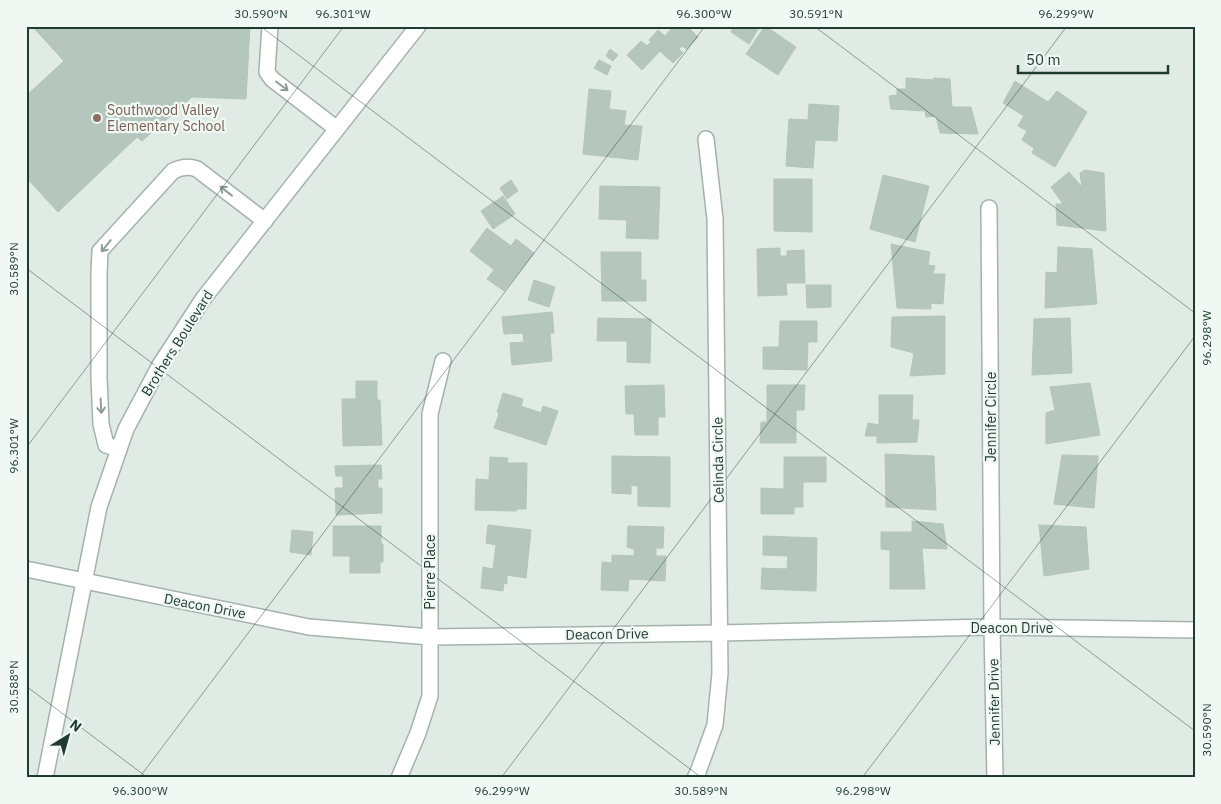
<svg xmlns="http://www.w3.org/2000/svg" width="1221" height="804" font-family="'IBM Plex Sans',sans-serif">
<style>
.building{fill:#b5c6be;stroke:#b2c5bb}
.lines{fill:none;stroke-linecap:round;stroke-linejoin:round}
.minor-casing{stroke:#a3b3ac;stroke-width:18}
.minor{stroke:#fff;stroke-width:15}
.oneway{stroke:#909e98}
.ticks{fill:none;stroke:#203c32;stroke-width:1;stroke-opacity:0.45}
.education-dot{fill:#8d6e63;stroke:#f0f8f3;stroke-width:2}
.labels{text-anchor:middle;stroke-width:4.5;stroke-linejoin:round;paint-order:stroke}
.education-label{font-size:14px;fill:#785e54;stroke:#f0f8f3;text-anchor:start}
.street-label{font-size:14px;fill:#203c32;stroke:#f0f8f3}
.neatline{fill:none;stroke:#203c32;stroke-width:2}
.ticks-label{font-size:12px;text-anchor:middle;fill:#203c32}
</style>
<rect width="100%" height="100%" fill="#e0ebe5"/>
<!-- building -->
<path class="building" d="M32,26h218l-4,73 -54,-2 -50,44 -5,-4 -79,75 -32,-35v-81l38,-35z
M670,26h17l11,11 -11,12 -5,-3 -3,3 4,4 -10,10 -13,-12 -18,19 -15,-15 14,-14 6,5 4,-4 -2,-2 9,-10 7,6 6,-7z
M734,26h26l-11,18 -18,-12z
M765,26l31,21 -18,28 -32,-21z
M610,49l8,6 -5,6 -7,-5z
M599,60l12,6 -4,9 -13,-7z
M906,78l28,2v-2l16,1 2,28h19l7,27 -38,-1 -4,-17 -10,1 -1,-6 -34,-2 -2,-13 8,-1v-6h9z
M1015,81l33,21 9,-11 30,21 -32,55 -23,-14 2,-5 -12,-8 5,-9 -9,-5 6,-10 -21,-13z
M589,89l22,2 -2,18 17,2 -2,14 18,1 -4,34 -55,-6z
M809,104l30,2 -2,35 -22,-1 -2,28 -27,-2 3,-47 19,1z
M1085,170l19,3 2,58 -49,-6 -1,-21h7l-12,-17 18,-15 13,15 -2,-14z
M883,175l46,11 -14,56 -45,-13z
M774,179h38v53l-38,-1z
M511,180l7,11 -11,8 -7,-11z
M600,186l60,1 -2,52 -32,-1 1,-18 -28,-1z
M503,196l12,18 -22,15 -12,-18z
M487,228l24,18 5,-7 18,14 -30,38 -17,-12 7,-9 -24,-19z
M891,244l39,8 -2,13 7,1 -2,8h12l-2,30 -12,-1v6l-34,-1z
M1058,247l34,2 5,55 -52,4 1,-36 11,1z
M780,248v8h7v-5l17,-1 1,33h-19l1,12 -29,1 -1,-47z
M601,252h40v28h5v21h-44z
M534,280l21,7 -6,20 -21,-7z
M806,285h25v22l-24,1z
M552,312l2,21h-4l2,28 -40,4 -2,-22 14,-1 -1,-9 -19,1 -2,-17z
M945,316v58l-35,2 4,-23 -23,-6 1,-30z
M598,318l53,1 -1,44 -23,-1v-21h-30z
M1070,318l2,55 -40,2 2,-56z
M780,321h37v21h-9l-1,28 -44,-1v-22h16z
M356,381h21v19h3l2,45 -39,1 -1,-47h14z
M1090,383l10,52 -54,9v-31l9,-3 -5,-23z
M664,385l1,32h-7v18h-23l-1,-21h-8l-1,-28z
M767,385h38l-1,25h-8v33h-36l1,-21h6z
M503,393l20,6 -2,7 20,7 2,-7 15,5 -12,34 -52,-17 5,-14 -2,-2z
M879,395h34l-1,25h7l-2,22 -40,1v-7h-12l3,-13 11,2z
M885,454l49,2 2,54 -50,-3z
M1062,455l36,1 -4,52 -40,-4z
M612,456l58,1v50l-32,-1v-20l-7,-1v9l-19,-1z
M490,457l18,1 -1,5h20l-1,46h-9l-1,2 -41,-1 1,-31 13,1z
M784,457h42v25h-23v25h-9v7h-33v-26l23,1z
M381,465l1,14h-4v9h4v25l-46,2 -1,-27h8v-12h-7l-1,-10z
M912,521l31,3 4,25 -25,-1 3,41h-35v-39l-9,-1v-17h31z
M488,525l43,5 -5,48 -19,-3v9l-3,-1 -1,8 -22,-3 2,-21 10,2 3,-24 -10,-2z
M1039,525l47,2 3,42 -45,7z
M333,526h48v18h2v18h-3v11h-30v-17h-17z
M628,526l36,1 -1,21h-7v8h10l-1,25 -36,-2 -1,12 -27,-1 1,-28 10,1v-8l22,1v-7l-7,-2z
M292,530l21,2 -2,23 -21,-3z
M763,536l54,2 -1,53 -55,-2 1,-21 25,1 1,-13 -25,-1z"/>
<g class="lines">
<defs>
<path id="minor" d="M270,26l-3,46 5,7 65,50
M989,208l3,419 3,151
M119,449l-13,-4 -5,-21 -2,-46v-104l1,-23 73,-80c8,-4 16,-5 24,-2l68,52
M26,569l283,58 121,10 290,-4 272,-6 203,3
M45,778l54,-271 27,-78 34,-64 43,-66 215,-273
M399,778l19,-45 12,-37v-282l13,-53
M695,778l3,-6 17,-47 5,-52 -5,-454 -9,-80"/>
</defs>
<!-- minor casing -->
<use href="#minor" class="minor-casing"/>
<!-- minor -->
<use href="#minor" class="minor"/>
</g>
<!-- one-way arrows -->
<defs><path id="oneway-shaft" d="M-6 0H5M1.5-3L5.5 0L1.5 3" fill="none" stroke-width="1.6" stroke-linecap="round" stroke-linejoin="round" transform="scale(1.25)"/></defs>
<g class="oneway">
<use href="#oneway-shaft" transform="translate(282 86) rotate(37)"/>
<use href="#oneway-shaft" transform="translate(226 191) rotate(-142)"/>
<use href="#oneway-shaft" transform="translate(106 246) rotate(129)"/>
<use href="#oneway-shaft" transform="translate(101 406) rotate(87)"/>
</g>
<!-- ticks -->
<path class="ticks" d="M260,26l935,705M814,26l381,287M26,268l676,510M26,448l318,-422M26,686l122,92M139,778l566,-752M501,778l566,-752M862,778l333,-442"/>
<!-- markers -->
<circle class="education-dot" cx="97" cy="118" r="5"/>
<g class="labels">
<!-- education labels -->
<g class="education-label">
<text x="107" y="115">Southwood Valley<tspan x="107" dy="16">Elementary School</tspan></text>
</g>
<!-- street labels -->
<g class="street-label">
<text transform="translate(177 343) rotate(-58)" y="5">Brothers Boulevard</text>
<text transform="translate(991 417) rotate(-90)" y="5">Jennifer Circle</text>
<text transform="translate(718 460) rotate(-91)" y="5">Celinda Circle</text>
<text transform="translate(430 572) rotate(-90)" y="5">Pierre Place</text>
<text transform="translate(205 606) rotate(11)" y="5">Deacon Drive</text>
<text x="1012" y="633">Deacon Drive</text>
<text transform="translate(607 634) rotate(-1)" y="5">Deacon Drive</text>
<text transform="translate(994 702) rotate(-91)" y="5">Jennifer Drive</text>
</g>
</g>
<!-- border -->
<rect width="1221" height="804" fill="none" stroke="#f0f8f3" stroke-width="55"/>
<!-- north arrow -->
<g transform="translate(68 736) rotate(37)" stroke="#f0f8f3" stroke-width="4" paint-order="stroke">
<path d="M0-4L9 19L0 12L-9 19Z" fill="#203c32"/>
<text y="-8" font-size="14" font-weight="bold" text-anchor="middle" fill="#203c32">N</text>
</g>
<!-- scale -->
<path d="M1018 65v8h150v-8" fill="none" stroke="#203c32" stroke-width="2.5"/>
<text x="1026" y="65" font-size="15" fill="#203c32" stroke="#f0f8f3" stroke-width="4" paint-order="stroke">50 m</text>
<rect x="28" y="28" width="1166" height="748" class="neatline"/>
<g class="ticks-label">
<text x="261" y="18">30.590°N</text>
<text x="343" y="18">96.301°W</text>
<text x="704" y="18">96.300°W</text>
<text x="816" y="18">30.591°N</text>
<text x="1066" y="18">96.299°W</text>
<text transform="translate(14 269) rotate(-90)" y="4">30.589°N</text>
<text transform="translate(1207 338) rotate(-90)" y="4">96.298°W</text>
<text transform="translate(14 446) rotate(-90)" y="4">96.301°W</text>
<text transform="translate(14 687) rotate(-90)" y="4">30.588°N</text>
<text transform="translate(1207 730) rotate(-90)" y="4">30.590°N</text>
<text x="140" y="795">96.300°W</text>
<text x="502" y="795">96.299°W</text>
<text x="701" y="795">30.589°N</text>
<text x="863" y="795">96.298°W</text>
</g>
</svg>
